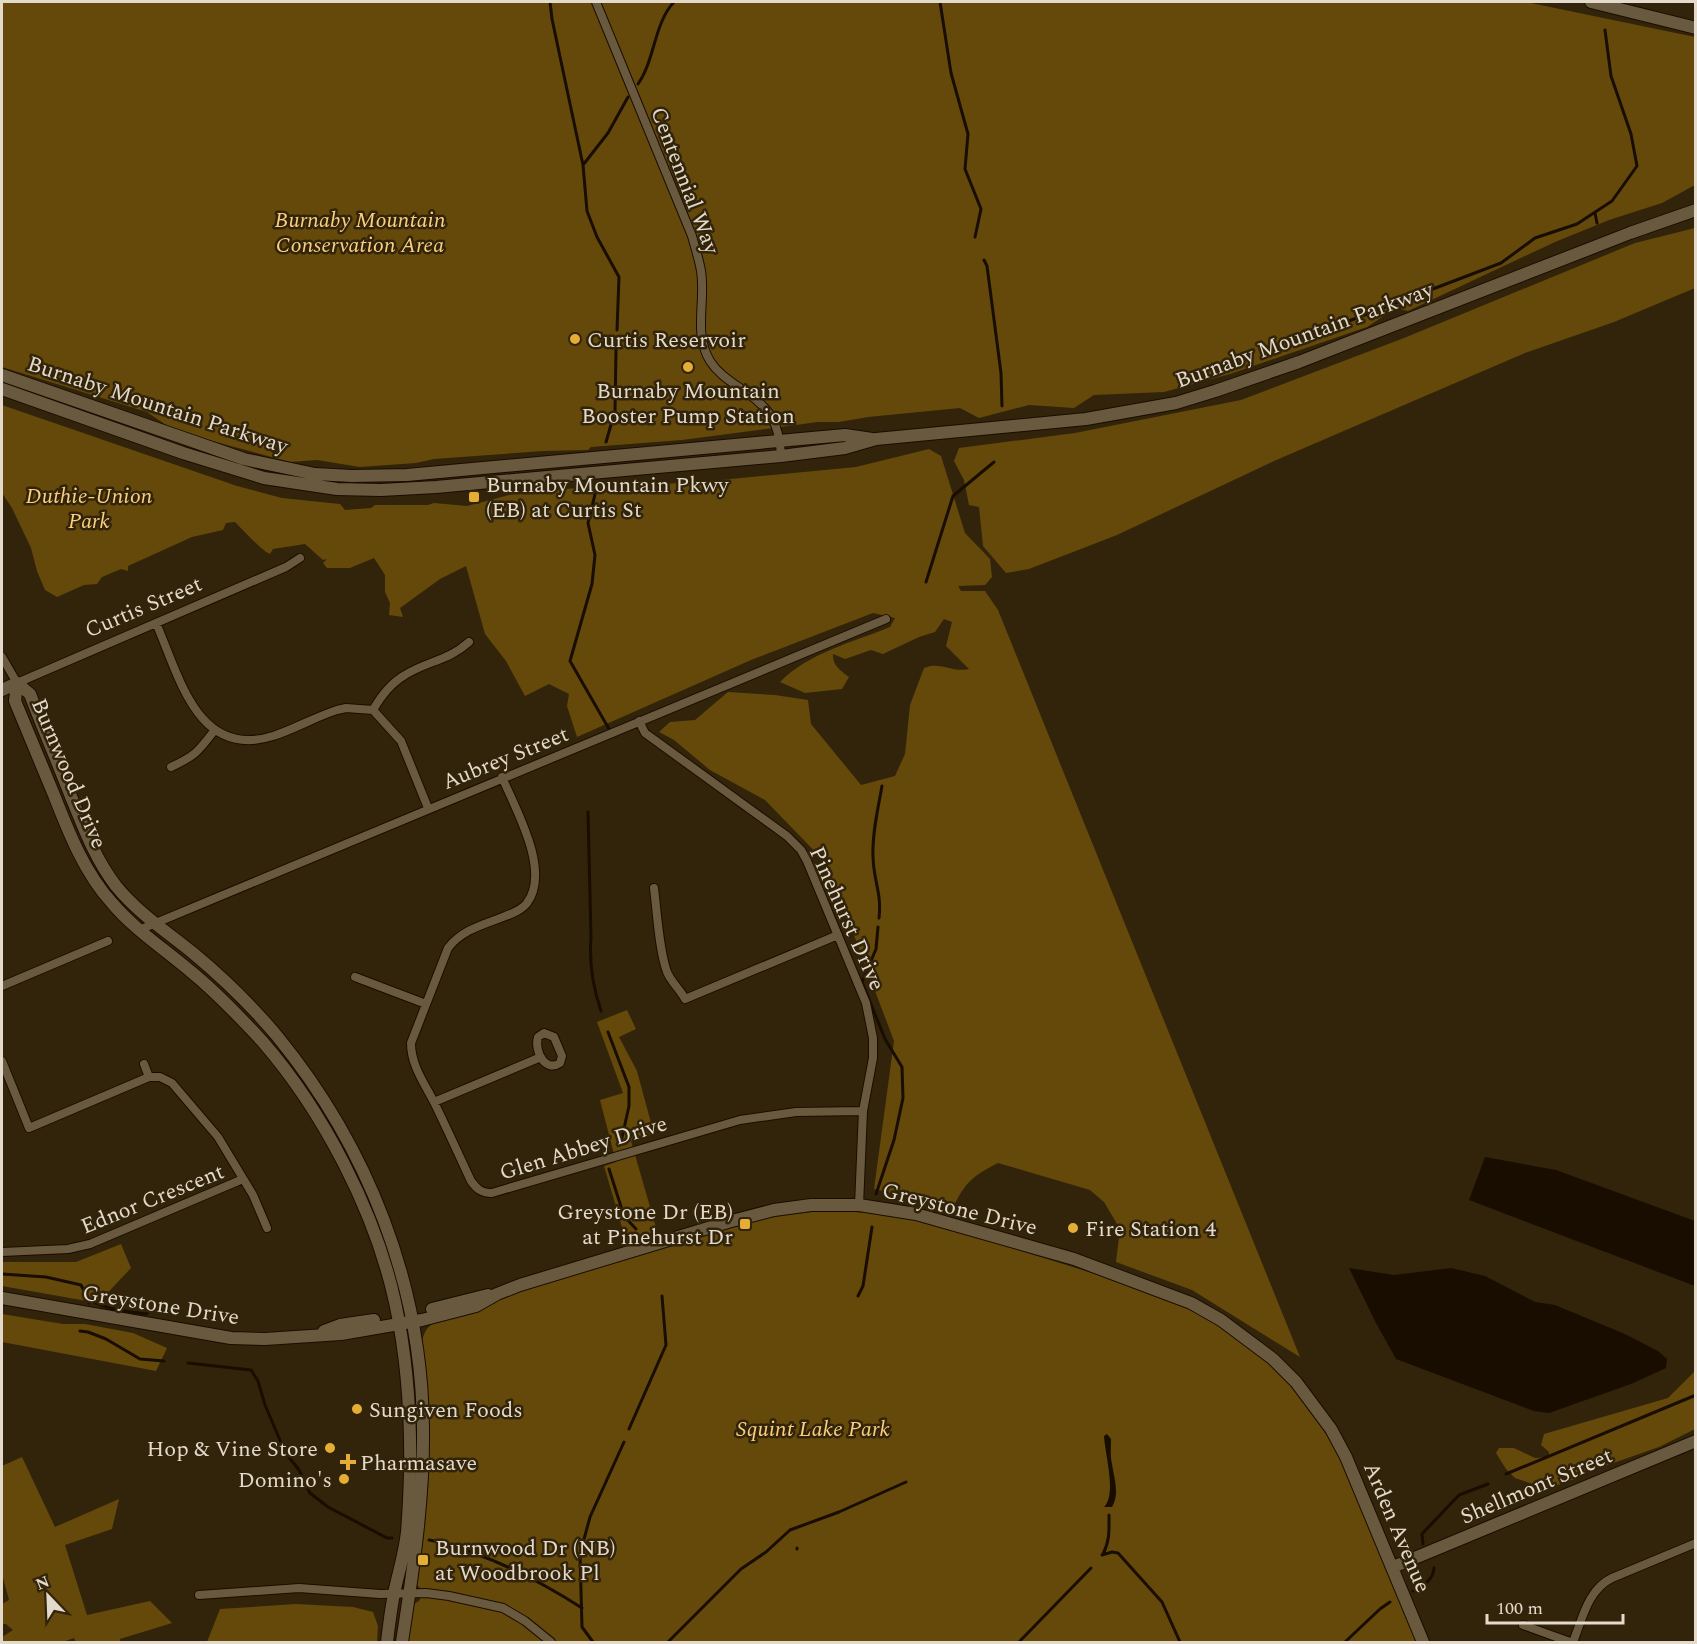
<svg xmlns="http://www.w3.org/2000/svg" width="1697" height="1644" font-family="Spectral,serif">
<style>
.green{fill:#65490b}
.water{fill:#190d00}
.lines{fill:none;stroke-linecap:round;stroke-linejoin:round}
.stream{stroke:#190d00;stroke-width:3}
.street-casing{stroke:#1a0d00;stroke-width:10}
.secondary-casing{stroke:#1a0d00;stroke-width:14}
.street{stroke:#695a3f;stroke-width:8}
.secondary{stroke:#695a3f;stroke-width:12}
.poi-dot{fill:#e6ad36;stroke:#32240a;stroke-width:2}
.labels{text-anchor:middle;stroke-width:5;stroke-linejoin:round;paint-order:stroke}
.street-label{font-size:22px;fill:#e3dacb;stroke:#32240a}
.park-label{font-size:22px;font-style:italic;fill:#fccf7e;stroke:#32240a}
.poi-label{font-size:22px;fill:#e3dacb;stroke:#32240a;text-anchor:start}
</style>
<rect width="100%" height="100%" fill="#32240a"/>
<!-- green -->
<path class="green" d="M2,2h1524l169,35v148l-33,18 -53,17 -54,22 -147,69 -12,-3 -29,19 -137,47 -66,18 -70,3 -20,13 -45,-3 -50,13 -19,-10 -92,9 -29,5h-21l-136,18 -91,7 -3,3 -45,1 -109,8 -18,4 -56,4 -43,-7 -27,2 -115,-31 -28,-19 -145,-45z
M1695,228v60l-81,34 -89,31 -251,108 -157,74 -88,34 -23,4 -23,-27 -4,-39 -10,-2 -5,-25 -10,-19 5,-13 116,-15 166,-33 163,-62 231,-95z
M2,405l235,81 45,12 58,6 5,6 26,-2 4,-3h53l6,-2 33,3 57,-15 176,-9 156,-15 73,-18 12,7 24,77 25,26 2,18 -7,8 -27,1 3,5h24l13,19 302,747 -108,-67 -76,-28 4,-33 -16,-27 -14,-12 -92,-27c-25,13 -33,19 -45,45l-79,-19 20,-148 -67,-177 -62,-64 -55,-30 -36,-30 -15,-8 11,-10 25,-2 33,-28 47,3 33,5 3,24 50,61 34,-9 10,-22 5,-49 14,-37c17,-7 27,5 45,1l-23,-23 6,-24 -8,-3 -9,13 -16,5 -36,17 -12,-4 -26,9 -12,-5c-1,11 8,17 16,23l-7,12 -37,4 -25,-11c28,-29 74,-40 110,-55l5,-9 -22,-5 -122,47 -174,77 -10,-31 2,-12 -20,-10 -24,12 -19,-35 -21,-27 -19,-68 -26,13 -40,29 3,9 -14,-2 1,-12 -5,-11v-17l-11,-17 -24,10h-23l-4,-5 4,-4 -4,1 -18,-16 -32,5 -3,5c-7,-2 -28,-25 -35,-32l-9,1 -3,7 -31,7 -64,29v5l-7,-2 -19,8 -5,7 -13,1 -27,12 -12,-7 -8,-19 -6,-23 -19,-40 -10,-15z
M627,1010l9,19 -17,8 18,34 17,63 -23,7 26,90 -31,10 -22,-75 12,-4 -16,-62 23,-7 -26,-71z
M823,1211c41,0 79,5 119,15l217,68c87,39 141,86 185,172l72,176h-1008l5,-37 7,-5v-12l-3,-3 -1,-6c9,-62 17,-125 11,-189 -2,-21 -15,-55 8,-68l79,-29 235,-71 34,-7z
M121,1244l10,24 -33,35 -96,-17v-24h74z
M2,1314l61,10h22l48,9 34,15 -11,23 -154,-29z
M1695,1371v58l-36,18 -60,21 -7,-2 -12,11 -33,12 -32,-11 -9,-9 -10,-16 3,-5h15l21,10 14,-1v-5l-8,-7 3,-11 124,-36z
M22,1457l33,70 64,-28 -7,30 -47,16 22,70 63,-14 22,22 -52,16v3h-44l-2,-4 -11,4h-61v-5l11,-7 -7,-6h-4v-20l7,-4 -7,-26v-108z
M296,1604l57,3 20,5 5,14 -1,16h-170l13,-33z"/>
<!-- water -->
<path class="water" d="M1485,1157l71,13 139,51v65l-226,-86z
M1349,1268l45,7 57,-7 34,8 50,26 20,3 70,29 33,17 9,8 -1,9 -35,16 -82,29 -15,-2 -138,-52 -20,-36z
M1107,1434l4,5c0,8 -1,16 1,25 2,14 8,30 0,43h-8c13,-13 1,-52 0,-71z"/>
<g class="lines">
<!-- stream -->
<path class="stream" d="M550,2l2,17 31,146 4,46 10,26 22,40 -2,53
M940,2l11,71 17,61 -3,35 16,40 -6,28
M638,84c17,-24 16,-61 36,-82
M583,165l25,-32 20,-36
M1595,213l2,10
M984,260l3,6 14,107 1,33
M1320,332l181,-69 34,-25 42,-14 35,-23 25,-35 -6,-32 -20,-58 -6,-46
M606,442l9,-31 1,-61
M597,486l-9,37 7,32 -3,29 -22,77 39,68
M926,582l27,-86 41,-34
M588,812l3,126c-2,24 2,49 10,73
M879,918c3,-25 -6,-39 -6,-62 -1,-23 5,-47 9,-70
M608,1032l21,55v19l-8,36
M609,1169l15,47 12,13
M876,1194l18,-54 9,-42 -1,-31 -17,-28 -23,-57 14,-33 2,-22
M2,1274l44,3 35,8 8,15v3
M858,1296l5,-10 9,-59
M90,1300c17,10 37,11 56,14l5,-4
M80,1331l8,1 18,7 34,20 24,2
M188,1363l63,7 7,11 7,24 20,47 14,18 11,23 18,14 59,31h5
M629,1429l37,-84 -4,-49
M1506,1474l190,-79
M429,1540c16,2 30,8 45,13 38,14 74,33 108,55
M1423,1544l-1,-10 37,-39 29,-11
M797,1548v1
M1103,1554c7,-13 6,-25 6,-39
M1102,1555l10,-3 6,1 44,49 18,40
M1413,1591c10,-6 20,-10 21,-23
M593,1642l-11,-15 -2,-73 10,-37 34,-75
M668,1642l73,-73 25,-17 24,-22 49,-18 67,-30
M1019,1642l72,-74
M1345,1642l35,-33 10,-7"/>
<defs>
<path id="street" d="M596,2l96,234c3,11 7,23 9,35 5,31 -8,62 9,90 7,11 17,18 27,25 30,19 42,32 44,70
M156,623c23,52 41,137 117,113 22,-7 42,-19 64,-26l9,-2 27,2 28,31 27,67
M2,657l15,26 269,-116 14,-9
M373,710c8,-14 18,-27 32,-35 22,-14 43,-14 64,-33
M639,721l6,12 142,103 14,14 6,11 59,142 7,35v20l-10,53 -4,94
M171,767c24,-11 27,-15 43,-36
M502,777c14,33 49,94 25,126 -5,7 -16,11 -24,14 -21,8 -41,13 -55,31l-37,95c0,23 14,41 24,61 12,25 24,51 36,77 6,8 10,12 21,12l248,-73 56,-8 67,-1
M654,888c3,24 5,62 13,84 4,10 13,17 18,27l153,-64
M139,930l747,-311
M355,977l71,27
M2,986l106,-45
M544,1033l10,4 8,19 -2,7c-15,10 -26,-12 -22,-26z
M2,1061l27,67 120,-51h11l12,6 46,54 35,58 14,33
M144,1064l5,13
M434,1102l107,-45
M2,1252l66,-3 22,-5 153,-65
M199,1595l100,-7 81,6 46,-1 23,3 54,12 22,13 26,21
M1523,1625l47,17
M1573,1642c9,-22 15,-53 39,-64l84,-35"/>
<path id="secondary" d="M1591,2l105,26
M2,375l242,84 71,15 37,2 55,-1 438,-40 27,4
M2,389l181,64 81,25 73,11 44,1 55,-3 345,-31 64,-8 31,-9 210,-20 90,-16 39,-12 84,-29 331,-129 66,-23
M17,683l13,11c13,34 27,67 40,100 13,32 25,65 46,92 22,27 50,45 77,67 30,25 59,53 84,83 91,111 145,249 146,392 1,72 -10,143 -21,214
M17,683l-2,18c13,31 26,63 39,94 15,38 30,77 58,108 22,26 51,45 77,67 26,21 50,46 73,71 61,70 113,170 133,261 16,74 18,154 12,230 -2,19 -8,39 -12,57 -4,18 -6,36 -8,53
M2,690l15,-7
M2,1298l229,40 34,1 76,-5 81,-14 54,-14 21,-12 23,-9 208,-63 46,-12 37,-5h48l57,9 158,45 117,44 30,17 52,39 23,23 35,47 15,28 77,185
M432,1309l56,-14
M324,1331l16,-6 34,-5
M1393,1567l303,-126"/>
</defs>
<!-- street casing -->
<use href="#street" class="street-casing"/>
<!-- secondary casing -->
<use href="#secondary" class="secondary-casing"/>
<!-- street -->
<use href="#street" class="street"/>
<!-- secondary -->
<use href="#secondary" class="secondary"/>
</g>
<!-- markers -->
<g class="poi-dot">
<circle cx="575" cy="339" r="6"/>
<circle cx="688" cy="367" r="6"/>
<rect x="468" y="491" width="12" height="12" rx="3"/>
<rect x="739" y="1218" width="12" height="12" rx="3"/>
<circle cx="1073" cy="1228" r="6"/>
<circle cx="357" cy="1409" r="6"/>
<circle cx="330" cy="1448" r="6"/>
<path d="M345 1453h6v6h6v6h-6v6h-6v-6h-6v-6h6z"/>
<circle cx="344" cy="1479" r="6"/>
<rect x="417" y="1554" width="12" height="12" rx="3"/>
</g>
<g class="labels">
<!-- street labels -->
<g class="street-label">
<text transform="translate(686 180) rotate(69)" y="8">Centennial Way</text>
<text transform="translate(1304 334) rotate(-20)" y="8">Burnaby Mountain Parkway</text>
<text transform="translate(158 404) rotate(18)" y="8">Burnaby Mountain Parkway</text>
<text transform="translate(143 606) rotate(-23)" y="8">Curtis Street</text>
<text transform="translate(505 757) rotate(-22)" y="8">Aubrey Street</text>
<text transform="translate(70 773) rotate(67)" y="8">Burnwood Drive</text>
<text transform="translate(848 918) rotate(66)" y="8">Pinehurst Drive</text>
<text transform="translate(583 1147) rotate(-17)" y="8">Glen Abbey Drive</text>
<text transform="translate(152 1198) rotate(-22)" y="8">Ednor Crescent</text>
<text transform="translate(960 1208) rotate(14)" y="8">Greystone Drive</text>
<text transform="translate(161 1304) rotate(9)" y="8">Greystone Drive</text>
<text transform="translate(1536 1485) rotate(-23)" y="8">Shellmont Street</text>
<text transform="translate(1398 1527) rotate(67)" y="8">Arden Avenue</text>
</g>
<!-- park labels -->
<g class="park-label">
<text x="360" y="227">Burnaby Mountain<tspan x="360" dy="25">Conservation Area</tspan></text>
<text x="89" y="503">Duthie-Union<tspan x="89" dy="25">Park</tspan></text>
<text x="813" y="1436">Squint Lake Park</text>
</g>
<!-- poi labels -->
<g class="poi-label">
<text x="587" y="347">Curtis Reservoir</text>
<text x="688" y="398" text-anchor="middle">Burnaby Mountain<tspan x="688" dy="25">Booster Pump Station</tspan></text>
<text x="486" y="492">Burnaby Mountain Pkwy<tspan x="486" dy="25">(EB) at Curtis St</tspan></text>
<text x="733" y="1219" text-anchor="end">Greystone Dr (EB)<tspan x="733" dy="25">at Pinehurst Dr</tspan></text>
<text x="1085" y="1236">Fire Station 4</text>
<text x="369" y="1417">Sungiven Foods</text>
<text x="318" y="1456" text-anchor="end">Hop &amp; Vine Store</text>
<text x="360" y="1470">Pharmasave</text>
<text x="332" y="1487" text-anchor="end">Domino's</text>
<text x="435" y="1555">Burnwood Dr (NB)<tspan x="435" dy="25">at Woodbrook Pl</tspan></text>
</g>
</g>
<!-- border -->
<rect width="1697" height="1644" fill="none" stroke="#e3dacb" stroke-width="6"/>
<!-- north arrow -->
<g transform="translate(48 1596) rotate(337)" stroke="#32240a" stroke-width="4.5" paint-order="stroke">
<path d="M0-4.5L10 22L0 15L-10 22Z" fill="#e3dacb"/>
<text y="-9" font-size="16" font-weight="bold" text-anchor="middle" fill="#e3dacb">N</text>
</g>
<!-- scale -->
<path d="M1487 1614v9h136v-9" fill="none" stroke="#e3dacb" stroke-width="3"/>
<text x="1496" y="1614" font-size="18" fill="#e3dacb" stroke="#32240a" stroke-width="4.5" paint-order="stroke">100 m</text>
</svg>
